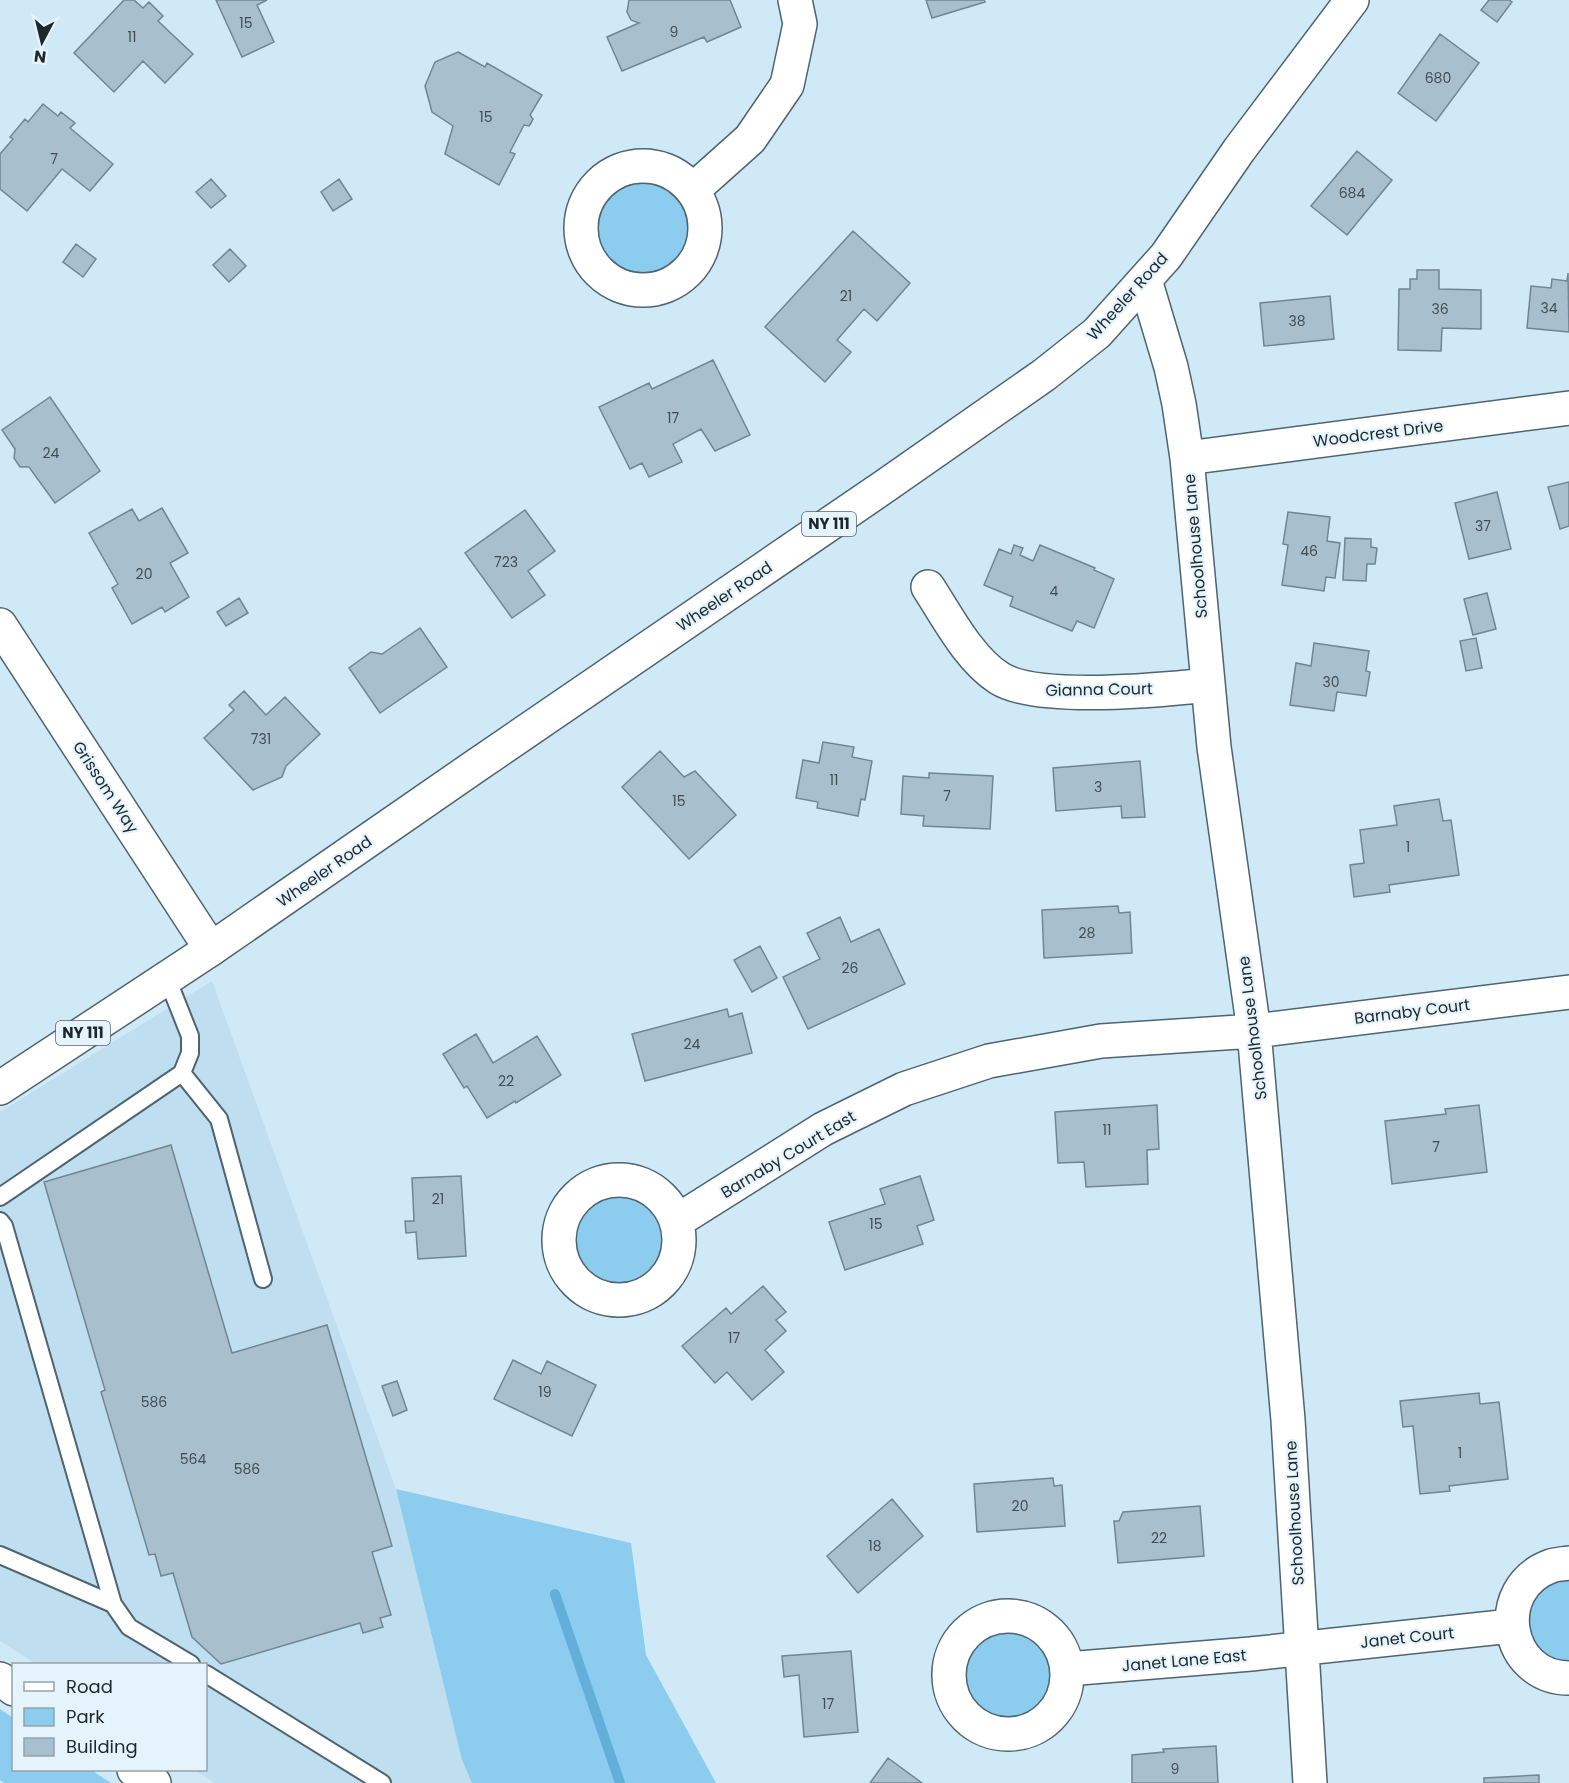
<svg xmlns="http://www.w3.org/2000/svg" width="1569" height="1783" font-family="Poppins,sans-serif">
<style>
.built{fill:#bfdef0}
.green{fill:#8bccef}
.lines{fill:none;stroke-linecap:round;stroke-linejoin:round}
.stream{stroke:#62b0d9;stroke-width:10}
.building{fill:#a8c0cd;stroke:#708693;stroke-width:1.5}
.lane-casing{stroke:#4e6470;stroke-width:20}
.street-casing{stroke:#4e6470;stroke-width:36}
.primary-casing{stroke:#4e6470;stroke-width:36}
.highway-casing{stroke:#4e6470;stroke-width:36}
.lane{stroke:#fff;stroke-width:16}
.street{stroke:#fff;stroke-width:33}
.primary{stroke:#fff;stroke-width:33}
.highway{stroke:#fff;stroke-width:33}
.labels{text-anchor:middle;stroke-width:4.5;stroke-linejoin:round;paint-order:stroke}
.number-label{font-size:14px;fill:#404d54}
.shield{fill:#e5f4fc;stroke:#5a646a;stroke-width:1.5}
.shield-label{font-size:15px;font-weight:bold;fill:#1e272c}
.street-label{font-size:16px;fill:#1e272c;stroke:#e5f4fc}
</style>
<rect width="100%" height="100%" fill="#d0e9f6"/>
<!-- built -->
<path class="built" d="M212,981l184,508 66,271 10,23h-257l-21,-13h12v-106h-170l-36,-23v-529z"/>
<!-- green -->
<path class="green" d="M594 227a47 47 0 1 1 94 0a47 47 0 1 1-94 0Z
M570 1239a49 49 0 1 1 98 0a49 49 0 1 1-98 0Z
M396,1489l235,54 15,112 70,128h-244l-10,-23z
M1569,1576v91l-40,-22 -2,-45 9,-12z
M959 1675a49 49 0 1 1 98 0a49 49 0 1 1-98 0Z
M0,1709l13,9 1,52h77l20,13h-107l-4,-3z"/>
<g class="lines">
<!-- stream -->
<path class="stream" d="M555,1594l65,189"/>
</g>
<!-- building -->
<path class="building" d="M124,0h10l9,8 6,-6 14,14 -5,5 35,33 -28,29 -22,-22 -29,31 -40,-39z
M216,0h51l-10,5 17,37 -32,15z
M629,0h101l11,27 -34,15 -3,-5 -82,34 -15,-34 32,-14 -8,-3 -4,-8z
M926,0h58l1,2 -53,16z
M1489,0h20l3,2 -15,20 -16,-12z
M1440,34l39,29 -43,58 -38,-28z
M458,52l27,15 2,-4 55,32 -12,20 3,4 -2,4 -2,3 -5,-1 -14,27 5,2 -16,31 -54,-31 8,-28 -21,-14 -7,-26 10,-24z
M43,104l15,12 3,-4 14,11 -5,5 43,36 -23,27 -28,-22 -35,42 -27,-22v-35l13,-15 -3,-2 15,-18 3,3z
M1357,151l35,29 -45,55 -36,-29z
M211,179l15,17 -15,12 -15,-16z
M339,179l13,20 -19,12 -12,-19z
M853,231l57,52 -33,38 -13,-12 -27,31 14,12 -26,30 -60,-55z
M76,244l20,15 -13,18 -20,-15z
M230,249l16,17 -17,16 -16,-17z
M1417,270h22v19l42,1v39l-39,-1 -1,23 -43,-1 1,-61h11v-10h7z
M1568,273l1,59 -42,-4 4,-42 20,2 1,-9 15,2z
M1330,296l4,43 -70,7 -4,-43z
M713,360l37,75 -35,16 -14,-22 -28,15 9,18 -33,15 -7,-14 -12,6 -31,-62 50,-24 3,6z
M50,397l50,74 -45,32 -26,-36h-9l-6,-9 1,-9 -13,-19z
M1569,482v44l-9,3 -12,-42z
M1497,492l14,57 -42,10 -14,-56z
M162,508l26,45 -18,10 19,34 -24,15 -3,-5 -30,17 -20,-36 6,-4 -29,-51 43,-24 7,12z
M525,510l30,41 -27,20 17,24 -33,23 -47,-65z
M1288,512l42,5 -3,24 13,2 -5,35 -9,-1 -2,14 -42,-6 6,-40 -5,-1z
M1345,538l26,1v8l6,1 -2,16h-8l-1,17 -23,-1z
M1014,545l9,3 -3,7 13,6 7,-16 55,23 -1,2 20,9 -20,49 -17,-7 -5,10 -62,-25 3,-9 -29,-12 15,-36 12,5z
M1487,593l9,36 -23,6 -9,-36z
M239,598l9,15 -22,13 -9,-14z
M420,628l27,39 -67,46 -31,-45 22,-16 11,2z
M1476,638l6,30 -16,3 -6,-30z
M1314,643l55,8 -3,20 4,1 -4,24 -29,-4 -3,19 -44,-6 6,-42 15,3z
M244,691l22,24 19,-18 35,37 -34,32 -4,11 -29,13 -49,-52 30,-28 -5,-5z
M823,742l31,5 -2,10 20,4 -7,39 -4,-1 -3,17 -41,-8 1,-6 -22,-4 7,-38 16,3z
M660,751l24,26 11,-6 41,44 -47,44 -67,-72z
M1140,761l5,56 -23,1 -1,-12 -65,5 -3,-43z
M929,773l64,3 -3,53 -67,-3 1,-10 -23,-2 2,-38 26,2z
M1439,799l4,22 8,-1 8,55 -70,10 1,7 -36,5 -4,-32 14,-2 -4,-33 37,-5 -3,-19z
M1118,906l1,7 11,-1 2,41 -88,5 -2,-48z
M840,917l11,25 28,-13 26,55 -97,45 -25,-52 37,-18 -13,-26z
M760,946l17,32 -25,14 -18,-32z
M727,1009l2,8 13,-4 10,40 -107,28 -13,-47z
M476,1034l17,29 44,-27 24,39 -45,28 -1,-2 -28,17 -20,-32 -3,2 -21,-34z
M1157,1105l2,44 -12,1 1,34 -62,3 -2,-25 -26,1 -3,-51z
M1479,1105l8,67 -95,12 -7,-63 61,-7 -1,-5z
M171,1145l61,208 95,-28 65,221 -20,6 19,63 -11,3 3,9 -20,6 -3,-10 -139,41 -29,-27 -19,-64 -12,3 -6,-22 -6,1 -48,-163 4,-2 -61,-208z
M461,1176l5,80 -48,3 -2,-27 -10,1 -1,-12h9l-2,-43z
M920,1176l14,44 -17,6 6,18 -78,26 -16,-48 56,-18 -5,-15z
M763,1286l23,26 -10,8 10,11 -21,19 19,22 -32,28 -25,-28 -12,11 -33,-37 44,-38 5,6z
M513,1360l28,14 6,-13 49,24 -24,51 -78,-37z
M397,1381l10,29 -14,6 -11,-30z
M1479,1393l1,11 19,-2 9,77 -59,7 1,5 -30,3 -7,-68 -10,1 -3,-26z
M1053,1478l1,8 8,-1 3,41 -88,6 -3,-48z
M892,1499l31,37 -65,57 -31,-37z
M1200,1506l4,50 -86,7 -4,-42h5l4,-9z
M851,1651l7,81 -54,5 -5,-62 -15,2 -2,-21z
M1216,1746l2,37h-86v-28l32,-3 -1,-3z
M888,1758l34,25h-52z
M1539,1775v8h-55v-5z"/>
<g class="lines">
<defs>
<path id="lane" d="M182,1073l37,46 44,160
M0,1197l182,-124 8,-20v-17l-23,-58
M0,1221l4,5 109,378 16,23 62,37
M0,1555l113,49
M206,1674l176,109"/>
<path id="street" d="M581 228a62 62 0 1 1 124 0a62 62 0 1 1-124 0Z
M693,190l57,-51 37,-54 13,-61 -5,-24
M1145,280l26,87 8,37 8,54 27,289 40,284 34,389 22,363
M1187,458l382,-50
M928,587c19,29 41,72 71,91 37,24 163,12 209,7
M0,625l211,324
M559 1240a60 60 0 1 1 120 0a60 60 0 1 1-120 0Z
M677,1221l146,-92 81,-40 85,-28 112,-20 153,-10 315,-39
M1569,1563c-6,1 -13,1 -18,3 -61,22 -46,112 18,112
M949 1675a59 59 0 1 1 118 0a59 59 0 1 1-118 0Z
M1067,1669l184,-15 260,-28"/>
<path id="primary" d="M0,1088l211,-139 266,-184 408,-279 159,-111 53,-42 69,-77 73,-106 113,-150"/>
<path id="highway" d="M0,1679l14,10
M134,1770l20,13"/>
</defs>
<!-- lane casing -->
<use href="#lane" class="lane-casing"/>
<!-- street casing -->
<use href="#street" class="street-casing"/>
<!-- primary casing -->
<use href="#primary" class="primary-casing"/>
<!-- highway casing -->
<use href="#highway" class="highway-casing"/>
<!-- lane -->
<use href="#lane" class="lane"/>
<!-- street -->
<use href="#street" class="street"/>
<!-- primary -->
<use href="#primary" class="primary"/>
<!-- highway -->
<use href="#highway" class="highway"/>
</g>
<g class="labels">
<!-- number labels -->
<g class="number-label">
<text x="246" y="28">15</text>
<text x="674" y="37">9</text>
<text x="132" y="42">11</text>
<text x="1438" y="83">680</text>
<text x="486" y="122">15</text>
<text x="54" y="164">7</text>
<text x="1352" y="198">684</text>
<text x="846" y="301">21</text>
<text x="1549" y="313">34</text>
<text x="1440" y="314">36</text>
<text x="1297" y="326">38</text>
<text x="673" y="423">17</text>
<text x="51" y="458">24</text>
<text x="1483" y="531">37</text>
<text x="1309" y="556">46</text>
<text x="506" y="567">723</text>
<text x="144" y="579">20</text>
<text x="1054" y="596">4</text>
<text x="1331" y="687">30</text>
<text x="261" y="744">731</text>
<text x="834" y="785">11</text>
<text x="1098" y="792">3</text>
<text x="947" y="801">7</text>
<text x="679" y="806">15</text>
<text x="1408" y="852">1</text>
<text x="1087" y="938">28</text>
<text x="850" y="973">26</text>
<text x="692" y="1049">24</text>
<text x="506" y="1086">22</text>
<text x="1107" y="1135">11</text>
<text x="1436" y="1152">7</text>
<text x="438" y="1204">21</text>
<text x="876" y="1229">15</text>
<text x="734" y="1343">17</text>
<text x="545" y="1397">19</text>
<text x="154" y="1407">586</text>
<text x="1460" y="1458">1</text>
<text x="193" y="1464">564</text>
<text x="247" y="1474">586</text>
<text x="1020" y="1511">20</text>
<text x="1159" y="1543">22</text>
<text x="875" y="1551">18</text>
<text x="828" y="1709">17</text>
<text x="1175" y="1774">9</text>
</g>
<!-- shield labels -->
<g class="shield">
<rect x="802" y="512" width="54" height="24" rx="4.5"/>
<rect x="56" y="1021" width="54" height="24" rx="4.5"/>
</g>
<g class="shield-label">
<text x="829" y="529">NY 111</text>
<text x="83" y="1038">NY 111</text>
</g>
<!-- street labels -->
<g class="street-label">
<text transform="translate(1127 296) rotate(-48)" y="6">Wheeler Road</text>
<text transform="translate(1378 433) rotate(-7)" y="6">Woodcrest Drive</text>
<text transform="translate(1195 546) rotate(-95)" y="6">Schoolhouse Lane</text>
<text transform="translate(724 596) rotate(-34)" y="6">Wheeler Road</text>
<text transform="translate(1099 689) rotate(-1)" y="6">Gianna Court</text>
<text transform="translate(106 787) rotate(57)" y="6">Grissom Way</text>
<text transform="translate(324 871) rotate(-35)" y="6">Wheeler Road</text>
<text transform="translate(1412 1011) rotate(-7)" y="6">Barnaby Court</text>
<text transform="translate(1252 1028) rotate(-97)" y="6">Schoolhouse Lane</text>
<text transform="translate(788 1154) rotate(-31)" y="6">Barnaby Court East</text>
<text transform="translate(1294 1513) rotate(-93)" y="6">Schoolhouse Lane</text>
<text transform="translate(1407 1637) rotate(-6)" y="6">Janet Court</text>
<text transform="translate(1184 1660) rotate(-5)" y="6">Janet Lane East</text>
</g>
</g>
<!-- legend -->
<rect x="12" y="1663" width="195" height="108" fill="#e5f4fc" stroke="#95a2a9" stroke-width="1.5"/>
<rect x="24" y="1682" width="30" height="9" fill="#ffffff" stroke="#95a2a9" stroke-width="1.5"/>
<text x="66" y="1693" font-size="18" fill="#1e272c">Road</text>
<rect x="24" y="1708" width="30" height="18" fill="#8bccef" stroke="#95a2a9" stroke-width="1.5"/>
<text x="66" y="1723" font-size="18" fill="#1e272c">Park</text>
<rect x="24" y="1738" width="30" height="18" fill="#a8c0cd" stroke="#95a2a9" stroke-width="1.5"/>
<text x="66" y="1753" font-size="18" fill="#1e272c">Building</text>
<!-- north arrow -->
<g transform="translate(42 42) rotate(187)" stroke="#e5f4fc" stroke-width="4.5" paint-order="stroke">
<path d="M0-4.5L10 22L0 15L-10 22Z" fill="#1e272c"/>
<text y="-9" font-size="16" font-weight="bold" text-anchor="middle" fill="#1e272c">N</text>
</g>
</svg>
